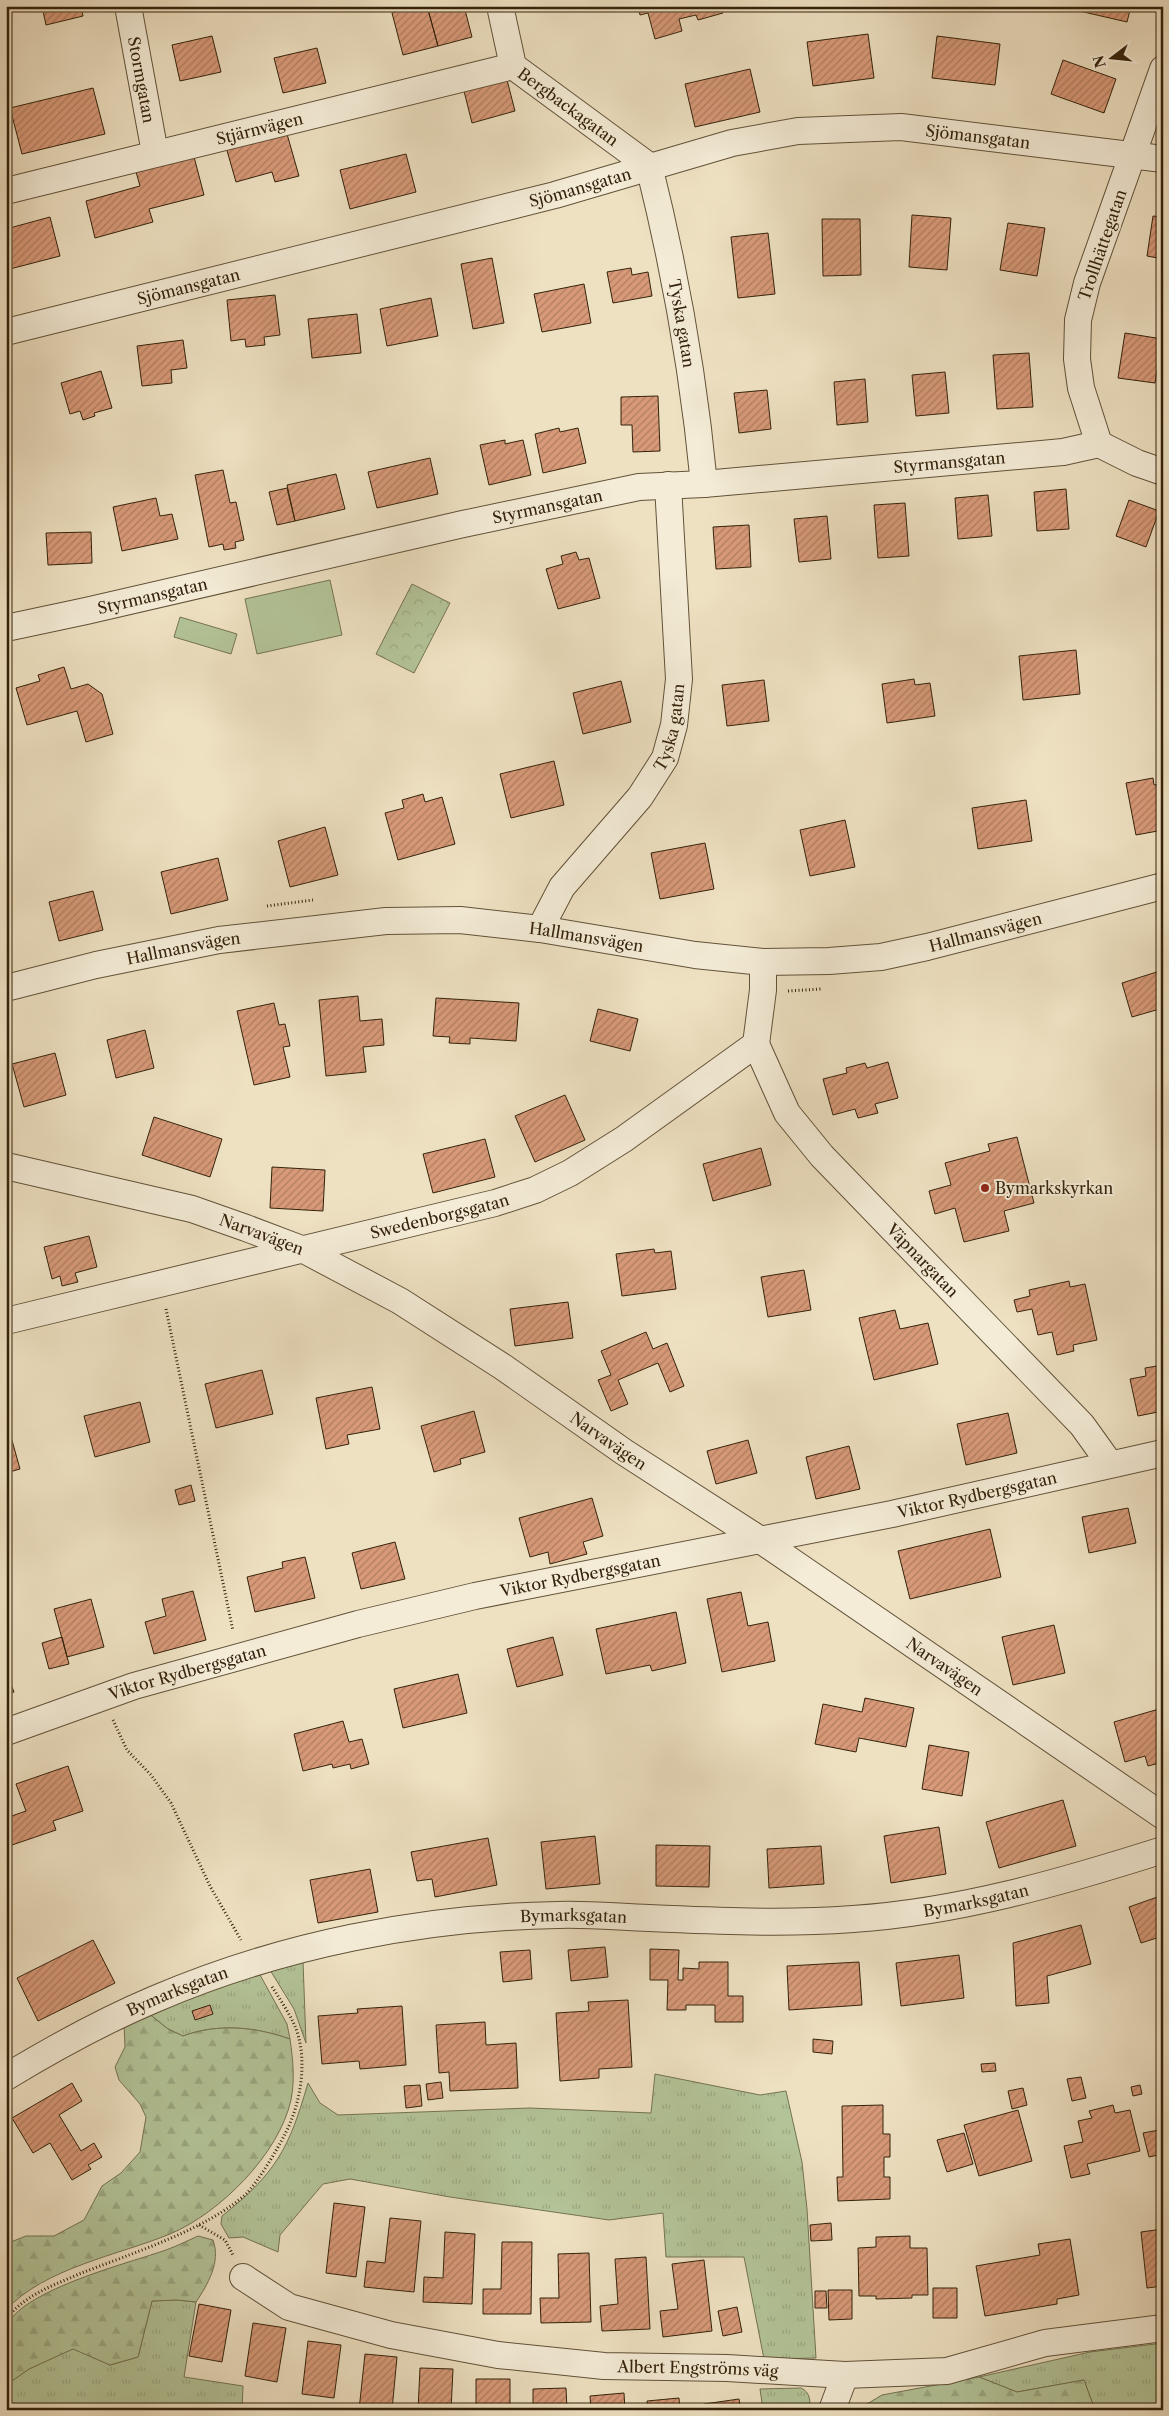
<svg xmlns="http://www.w3.org/2000/svg" width="1169" height="2416" font-family="'Libre Caslon Text',serif">
<style>
.grass{fill:url(#grass-tufts);stroke:#747352}
.forest{fill:url(#forest-firs);stroke:#747352}
.park{fill:url(#park-crowns);stroke:#747352}
.garden{fill:#b3c498;stroke:#747352}
.building{fill:url(#building-hatch);stroke:#34220b}
.lines{fill:none;stroke-linecap:round;stroke-linejoin:round}
.minor-casing{stroke:#625239;stroke-width:28}
.path{stroke:#34220b;stroke-width:3;stroke-dasharray:1 2.5;stroke-linecap:butt}
.minor{stroke:#f4ecd7;stroke-width:26}
.poi-dot{fill:#8f2418;stroke:#f4ecd7;stroke-width:2}
.labels{text-anchor:middle;stroke-width:4;stroke-linejoin:round;paint-order:stroke}
.street-label{font-size:16px;fill:#34220b;stroke:#f4ecd7}
.poi-label{font-size:16px;fill:#34220b;stroke:#f4ecd7;text-anchor:start}
</style>
<defs>
<pattern id="grass-tufts" width="24" height="20" patternUnits="userSpaceOnUse" patternTransform="scale(1.25)"><rect width="24" height="20" fill="#b3c498"/><path d="M3 7l-1-3M5 7V3M7 7l1-3M15 17l-1-3M17 17v-4M19 17l1-3" fill="none" stroke="#9ba882"/></pattern>
<pattern id="forest-firs" width="22" height="20" patternUnits="userSpaceOnUse" patternTransform="scale(1.25)"><rect width="22" height="20" fill="#b3c498"/><path d="M5 1l3.5 6h-7zM16 11l3.5 6h-7z" fill="#9ba882"/></pattern>
<pattern id="park-crowns" width="20" height="18" patternUnits="userSpaceOnUse" patternTransform="scale(1.25)"><rect width="20" height="18" fill="#b3c498"/><path d="M2 6a3 3 0 1 1 6 0M12 15a3 3 0 1 1 6 0" fill="none" stroke="#9ba882"/></pattern>
<pattern id="building-hatch" width="6" height="6" patternUnits="userSpaceOnUse" patternTransform="scale(1.25)"><rect width="6" height="6" fill="#d89a79"/><path d="M-1 1l2-2M0 6l6-6M5 7l2-2" fill="none" stroke="#b07d61"/></pattern>
</defs>
<rect width="100%" height="100%" fill="#eee1c2"/>
<filter id="stains"><feTurbulence type="fractalNoise" baseFrequency=".004" numOctaves="4"/><feColorMatrix values="0 0 0 0 .2 0 0 0 0 .09 0 0 0 0 .02 0 0 0 .5 -.17"/></filter>
<radialGradient id="worn" r=".72"><stop offset=".6" stop-color="#630" stop-opacity="0"/><stop offset="1" stop-color="#630" stop-opacity=".3"/></radialGradient>
<!-- grass -->
<path class="grass" d="M303,1961l3,82 -12,-34 -24,-39z
M259,1973l28,51 3,15c-34,-12 -72,-16 -107,-3l-15,-7 -20,-16z
M655,2074l105,21 26,-4 16,71 5,47 9,149 -52,1 -20,-102h-78l-3,-44 -54,7 -159,-23 -100,-18 -27,5 -43,51 -2,17 -35,-15 -14,1 -8,-14 1,-8c54,-43 67,-67 86,-133l12,20 18,12 192,-7 121,5z
M177,2300l19,2 -12,75 59,9 -1,24h-236v-25l23,-16 44,-21 37,17 28,-8 14,-56z
M1163,2343v67h-68l-11,-30 -67,12 -38,-15 111,-25z
M801,2388c9,4 10,13 8,22h-46l-3,-21z"/>
<!-- forest -->
<path class="forest" d="M148,2013l20,16 15,7c35,-13 73,-9 107,3 3,21 5,41 1,61 -12,54 -71,113 -121,134 -51,21 -126,34 -164,76v-66l20,-8h28l30,-16 18,-34 19,-13 19,-21 6,-35 -6,-13 -21,-24 -4,-13 10,-20 -1,-23z
M198,2236l15,4c8,22 -5,44 -17,62l-19,-2 -25,1 -14,56 -28,8 -37,-16 -44,20 -23,16c0,-11 -3,-53 1,-60 18,-36 122,-62 159,-75 11,-4 21,-9 32,-14z
M979,2377l38,15 67,-12 11,30h-238l25,-15z"/>
<!-- park -->
<path class="park" d="M412,584l38,19 -36,70 -38,-19z"/>
<!-- garden -->
<path class="garden" d="M330,580l12,55 -85,19 -12,-55z
M180,617l57,17 -6,20 -57,-17z"/>
<!-- building -->
<path class="building" d="M42,6h39l2,10 -37,9z
M416,6h11l11,40 -35,9 -11,-42z
M427,6h37l8,31 -34,9z
M638,6h83l2,7 -25,7 -2,-5 -17,4 3,12 -27,8 -7,-26 -8,2z
M1076,6h55l-4,16 -52,-12z
M868,34l6,44 -61,8 -6,-44z
M212,36l9,36 -41,9 -8,-36z
M937,36l63,8 -5,41 -63,-7z
M317,48l9,35 -43,10 -9,-35z
M1063,60l53,19 -12,34 -53,-19z
M750,69l10,43 -65,15 -10,-43z
M507,80l8,31 -43,12 -8,-32z
M93,88l12,46 -83,20 -12,-46z
M287,134l12,42 -24,6 -3,-10 -36,10 -10,-35z
M193,153l11,42 -55,14 4,13 -58,16 -9,-37 54,-15 -5,-18z
M406,154l10,38 -66,17 -10,-39z
M912,215l39,3 -4,52 -38,-3z
M1153,216l10,1v42l-16,-3z
M50,217l10,39 -54,14v-41z
M822,219h38l1,56 -38,1z
M1008,223l37,5 -8,48 -37,-6z
M768,233l7,61 -37,4 -7,-61z
M492,258l12,65 -31,6 -12,-65z
M631,268l1,7 16,-3 4,24 -39,7 -6,-31z
M584,284l7,39 -49,9 -8,-38z
M275,295l5,40 -16,2 1,8 -19,2 -1,-8 -14,2 -4,-41z
M431,298l7,38 -51,10 -7,-37z
M357,314l4,39 -49,5 -4,-39z
M1125,333l37,6 -7,44 -37,-5z
M183,340l4,28 -16,2 1,13 -30,3 -5,-40z
M1029,353l4,54 -36,2 -4,-54z
M101,371l11,37 -18,5 1,3 -12,4 -3,-9 -10,3 -9,-31z
M945,372l4,41 -33,3 -4,-41z
M865,379l3,43 -31,3 -3,-43z
M767,390l4,39 -32,4 -5,-40z
M658,396l2,55 -27,1 -1,-27h-11v-28z
M559,428l1,4 18,-4 8,35 -43,10 -8,-39z
M505,440v4l18,-4 8,35 -42,10 -9,-40z
M430,458l8,36 -61,14 -9,-36z
M223,470l7,33 6,-1 8,38 -9,2 1,6 -12,2 -1,-6 -14,3 -14,-72z
M336,474l9,35 -50,12 -8,-36z
M287,488l8,33 -18,4 -8,-33z
M1066,489l3,40 -32,2 -3,-39z
M988,495l4,41 -34,3 -3,-41z
M156,498l4,18 12,-2 6,25 -56,12 -9,-44z
M1129,500l30,11 -13,36 -30,-11z
M905,503l4,53 -31,2 -4,-53z
M827,516l4,43 -32,3 -5,-43z
M749,525l2,42 -35,2 -3,-42z
M91,532l1,31 -44,2 -2,-32z
M576,552l3,8 10,-2 11,40 -42,11 -12,-40 17,-5 -2,-8z
M1076,650l4,44 -57,6 -4,-44z
M64,667l7,22 17,-5 14,10 11,40 -27,8 -9,-31 -50,14 -11,-37 24,-7 -2,-6z
M914,679l1,6 15,-2 5,33 -48,7 -5,-39z
M764,680l5,41 -42,5 -5,-41z
M621,681l10,41 -48,12 -10,-41z
M554,761l10,44 -53,13 -11,-44z
M1153,778l1,7 9,-1v46l-27,5 -10,-52z
M423,794l2,8 17,-5 13,47 -57,16 -13,-47 19,-5 -2,-8z
M1026,800l6,41 -54,8 -6,-41z
M845,820l10,47 -45,9 -10,-46z
M325,827l13,48 -48,12 -12,-46z
M705,843l9,46 -54,10 -9,-46z
M218,858l10,42 -57,14 -10,-42z
M93,891l10,39 -44,11 -10,-39z
M1163,970v38l-31,9 -10,-34z
M358,996l2,25 22,-2 2,26 -21,2 3,25 -40,4 -7,-76z
M436,998l83,5 -3,38 -46,-3v6l-21,-1 1,-6 -17,-1z
M274,1003l5,22 6,-1 5,22 -7,1 7,30 -36,8 -17,-74z
M598,1009l40,10 -8,32 -40,-10z
M145,1030l9,38 -38,10 -9,-38z
M55,1053l11,42 -42,12 -12,-43z
M888,1062l10,36 -23,6 3,9 -20,5 -3,-9 -22,6 -10,-36 24,-6 -1,-5 19,-5 2,5z
M565,1095l20,45 -50,22 -20,-46z
M154,1117l68,22 -12,38 -68,-22z
M1017,1137l17,66 -30,8 5,20 -45,11 -9,-34 -20,6 -6,-23 22,-6 -6,-22 45,-12 -2,-7z
M485,1139l10,38 -62,16 -10,-39z
M761,1148l10,37 -58,16 -10,-37z
M272,1167l53,3 -2,41 -53,-3z
M89,1236l8,31 -22,6 3,9 -16,4 -2,-10 -8,3 -8,-32z
M654,1249l1,4 16,-2 5,38 -54,7 -6,-42z
M804,1270l7,40 -43,7 -7,-40z
M1069,1281l1,6 15,-3 12,56 -24,5 1,6 -17,4 -5,-23 -14,3 -6,-26 -15,3 -3,-12 16,-4 -1,-6z
M568,1302l5,36 -58,8 -5,-37z
M895,1310l5,19 28,-6 10,41 -64,16 -15,-62z
M646,1332l7,17 14,-6 17,43 -14,6 -12,-29 -40,17 10,24 -17,7 -13,-31 13,-5 -10,-24z
M1163,1365v46l-25,5 -8,-37 16,-3 -1,-8z
M262,1370l11,44 -57,14 -11,-44z
M372,1387l8,42 -33,6 2,9 -23,5 -10,-51z
M140,1402l10,40 -55,15 -11,-41z
M474,1411l11,41 -25,7 1,5 -27,8 -13,-46z
M1008,1413l9,40 -51,12 -9,-41z
M8,1426l12,43 -14,4v-46z
M748,1440l9,33 -41,11 -9,-33z
M849,1446l11,43 -44,10 -10,-42z
M191,1485l4,16 -16,4 -4,-15z
M592,1498l11,38 -20,6 4,12 -37,10 -2,-12 -18,5 -11,-39z
M1128,1508l8,35 -47,10 -7,-36z
M990,1529l11,48 -91,22 -12,-48z
M395,1542l10,37 -44,10 -9,-36z
M305,1557l10,41 -60,14 -8,-35 36,-9 -1,-6z
M193,1591l13,49 -52,14 -9,-32 21,-6 -4,-17z
M741,1592l7,34 20,-4 7,39 -53,11 -15,-73z
M91,1599l13,48 -37,10 -13,-48z
M676,1612l10,51 -34,8 -2,-6 -44,9 -10,-45z
M1054,1625l11,48 -52,12 -11,-48z
M62,1637l7,27 -20,5 -7,-26z
M553,1637l10,38 -46,12 -10,-38z
M6,1672l8,20 -8,3z
M458,1674l9,39 -64,15 -9,-39z
M865,1698l49,10 -8,39 -47,-9 -3,14 -41,-8 8,-40 39,8z
M1159,1709l4,13v40l-15,4 -3,-10 -20,6 -11,-40z
M343,1721l6,21 13,-3 7,25 -18,5 -1,-5 -17,4 -1,-4 -29,7 -9,-37z
M929,1745l40,7 -7,44 -40,-7z
M68,1766l15,45 -30,10 3,9 -47,16 -3,-8v-20l20,-7 -10,-27z
M1063,1800l13,46 -77,22 -13,-46z
M939,1827l7,47 -55,9 -7,-47z
M595,1836l5,48 -54,5 -5,-47z
M488,1838l9,47 -62,12 -3,-18 -15,2 -6,-29z
M656,1845l54,1 -1,41 -53,-1z
M821,1846l3,38 -55,4 -2,-39z
M370,1869l8,43 -60,11 -8,-43z
M1163,1895v41l-22,7 -12,-36z
M1081,1925l10,39 -44,12 2,27 -33,3 -3,-63z
M93,1940l22,43 -77,38 -21,-43z
M605,1947l3,30 -37,4 -3,-31z
M650,1949l29,1 -1,30h5v-12l16,1v-7h29v34h15v26h-28v-17h-29v5h-19l1,-30h-18z
M530,1950l2,29 -29,3 -3,-30z
M959,1955l5,43 -63,8 -5,-43z
M859,1962l3,43 -73,5 -2,-44z
M628,2000l4,67 -33,2v9l-39,3 -4,-68 33,-2 -1,-9z
M210,2005l3,9 -18,6 -3,-9z
M402,2006l4,59 -46,4 -1,-8 -37,3 -4,-48 40,-3 -1,-4z
M485,2022l1,23 30,-2 2,45 -68,3 -1,-19 -10,1 -3,-48z
M813,2039l20,2 -1,13 -19,-2z
M995,2063l1,8 -14,1 -1,-8z
M1081,2077l5,21 -14,3 -5,-22z
M441,2082l2,16 -15,2 -2,-16z
M72,2083l10,18 -23,14 22,36 13,-8 8,14 -14,8 3,4 -19,11 -22,-37 -17,10 -21,-35z
M420,2085l2,21 -16,2 -2,-22z
M1140,2085l2,9 -9,2 -2,-9z
M1023,2088l4,17 -15,4 -4,-18z
M883,2105v29h7v23h-6v20h6v22l-52,2 -1,-24h6l-1,-71z
M1113,2105l2,8 15,-3 10,41 -53,13 3,10 -19,4 -7,-32 19,-4 -5,-21 14,-3 -3,-7z
M1018,2110l14,51 -53,15 -15,-51z
M1159,2130l4,24 -14,3 -6,-24z
M964,2133l9,31 -26,8 -10,-32z
M334,2203l31,4 -9,70 -30,-4z
M390,2218l31,3 -7,71 -50,-5 3,-26 18,2z
M831,2223l1,17 -21,1 -1,-16z
M1163,2229v57l-16,2 -6,-56z
M445,2232l30,2 -3,70 -49,-2 1,-25 19,1z
M910,2236v12h17l1,47h-16v3l-36,1v-3h-17l-1,-48 18,-1v-10z
M1070,2239l9,56 -22,4v5l-72,12 -9,-50 64,-11 -2,-11z
M502,2242h30l-1,72h-48v-25h18z
M589,2253l2,69 -50,1 -1,-25h19l-1,-44z
M646,2257l4,72 -48,2 -2,-25 18,-2 -3,-45z
M704,2260l8,71 -49,6 -3,-26 18,-2 -6,-45z
M933,2288h24v30h-24z
M828,2290h24v29l-23,1z
M815,2291h11l1,17h-12z
M199,2304l32,6 -9,52 -33,-6z
M737,2307l5,25 -19,4 -5,-25z
M253,2323l33,5 -9,54 -32,-6z
M308,2341l33,4 -7,53 -32,-4z
M365,2354l32,3 -5,53h-33z
M420,2368l33,1 -2,41h-33z
M476,2379h34v31h-34z
M566,2388l1,22h-34v-21z
M624,2393l1,17h-34l-1,-14z
M679,2398l1,12h-32l-1,-9z
M739,2399l2,11h-36l-1,-6z"/>
<g class="lines">
<defs>
<g id="minor">
<path id="s1" d="M128,6l27,147"/>
<path id="s2" d="M500,6l13,60 136,100c26,104 45,212 55,318"/>
<path d="M1163,69l-76,214 -9,37 -1,39 4,29 18,56 38,19 26,9"/>
<path id="s3" d="M6,191l507,-125"/>
<path id="s4" d="M6,332l549,-137 177,-52 66,-12 103,-4 262,32"/>
<path id="s5" d="M6,628l80,-17 377,-87 176,-37 65,-3 359,-32 36,-8"/>
<path id="s6" d="M540,929l22,-42 78,-90 25,-39 9,-33 5,-46 -11,-194"/>
<path id="s7" d="M6,988l90,-23 123,-25 167,-19 74,-1 80,9 155,26 68,7 66,-1 52,-4 46,-10 236,-61"/>
<path id="s8" d="M756,1044l31,69 35,43 260,269 28,39"/>
<path id="s9" d="M6,1166l186,43 54,19 58,22 96,51 103,66 121,85 135,87 404,277"/>
<path id="s10" d="M6,1321l489,-118 40,-13 35,-17 54,-34 132,-95 7,-54v-28"/>
<path id="s11" d="M6,1732l128,-46 224,-62 117,-28 417,-82 271,-61"/>
<path id="s12" d="M6,2077c48,-29 97,-56 149,-78 126,-54 267,-82 403,-84 30,-1 61,2 91,3 67,3 136,6 204,1 106,-7 209,-37 310,-69"/>
<path id="s13" d="M243,2277l46,30 102,28 107,20 106,11 123,2 118,7 102,-4 98,-28 118,-15"/>
<path d="M832,2410l13,-35"/>
</g>
</defs>
<!-- minor casing -->
<use href="#minor" class="minor-casing"/>
<!-- path -->
<path class="path" d="M267,906l46,-6
M788,991l33,-2
M166,1309l67,322
M113,1720l14,30 24,25 20,28 39,83 31,54
M199,2225l26,15 8,15
M6,2319c19,-24 46,-33 73,-45 51,-20 127,-44 167,-80 12,-12 31,-44 39,-60 16,-30 24,-77 9,-110 -6,-13 -15,-26 -23,-39"/>
<!-- minor -->
<use href="#minor" class="minor"/>
</g>
<!-- markers -->
<circle class="poi-dot" cx="985" cy="1188" r="5"/>
<g class="labels">
<!-- street labels -->
<g class="street-label">
<text dy="6" stroke="none"><textPath href="#s1" startOffset="75">Stormgatan</textPath></text>
<text dy="6" stroke="none"><textPath href="#s2" startOffset="130">Bergbackagatan</textPath></text>
<text dy="6" stroke="none"><textPath href="#s3" startOffset="261">Stjärnvägen</textPath></text>
<text dy="6" stroke="none"><textPath href="#s4" startOffset="998">Sjömansgatan</textPath></text>
<text dy="6" stroke="none"><textPath href="#s4" startOffset="592">Sjömansgatan</textPath></text>
<text transform="translate(1102 245) rotate(-71)" y="6">Trollhättegatan</text>
<text dy="6" stroke="none"><textPath href="#s4" startOffset="188">Sjömansgatan</textPath></text>
<text dy="6" stroke="none"><textPath href="#s2" startOffset="391">Tyska gatan</textPath></text>
<text dy="6" stroke="none"><textPath href="#s5" startOffset="960">Styrmansgatan</textPath></text>
<text dy="6" stroke="none"><textPath href="#s5" startOffset="555">Styrmansgatan</textPath></text>
<text dy="6" stroke="none"><textPath href="#s5" startOffset="150">Styrmansgatan</textPath></text>
<text dy="6" stroke="none"><textPath href="#s6" startOffset="244">Tyska gatan</textPath></text>
<text dy="6" stroke="none"><textPath href="#s7" startOffset="992">Hallmansvägen</textPath></text>
<text dy="6" stroke="none"><textPath href="#s7" startOffset="588">Hallmansvägen</textPath></text>
<text dy="6" stroke="none"><textPath href="#s7" startOffset="182">Hallmansvägen</textPath></text>
<text dy="6" stroke="none"><textPath href="#s10" startOffset="446">Swedenborgsgatan</textPath></text>
<text dy="6" stroke="none"><textPath href="#s9" startOffset="265">Narvavägen</textPath></text>
<text dy="6" stroke="none"><textPath href="#s8" startOffset="276">Väpnargatan</textPath></text>
<text dy="6" stroke="none"><textPath href="#s9" startOffset="670">Narvavägen</textPath></text>
<text dy="6" stroke="none"><textPath href="#s11" startOffset="1001">Viktor Rydbergsgatan</textPath></text>
<text dy="6" stroke="none"><textPath href="#s11" startOffset="596">Viktor Rydbergsgatan</textPath></text>
<text dy="6" stroke="none"><textPath href="#s9" startOffset="1075">Narvavägen</textPath></text>
<text dy="6" stroke="none"><textPath href="#s11" startOffset="191">Viktor Rydbergsgatan</textPath></text>
<text dy="6" stroke="none"><textPath href="#s12" startOffset="1002">Bymarksgatan</textPath></text>
<text dy="6" stroke="none"><textPath href="#s12" startOffset="598">Bymarksgatan</textPath></text>
<text dy="6" stroke="none"><textPath href="#s12" startOffset="192">Bymarksgatan</textPath></text>
<text dy="6" stroke="none"><textPath href="#s13" startOffset="470">Albert Engströms väg</textPath></text>
</g>
<!-- poi labels -->
<g class="poi-label">
<text x="995" y="1194">Bymarkskyrkan</text>
</g>
</g>
<!-- margin -->
<rect width="1169" height="2416" fill="none" stroke="#eee1c2" stroke-width="25"/>
<rect x="8" y="8" width="1154" height="2401" fill="none" stroke="#34220b" stroke-width="2.5"/>
<rect x="12" y="12" width="1144" height="2391" fill="none" stroke="#34220b"/>
<!-- north arrow -->
<g transform="translate(1112 58) rotate(254)" stroke="#f4ecd7" stroke-width="4" paint-order="stroke">
<path d="M0-4L9 19L0 12L-9 19Z" fill="#34220b"/>
<text y="-8" font-size="14" font-weight="bold" text-anchor="middle" fill="#34220b">N</text>
</g>
<rect width="100%" height="100%" filter="url(#stains)"/>
<rect width="100%" height="100%" fill="url(#worn)"/>
</svg>
